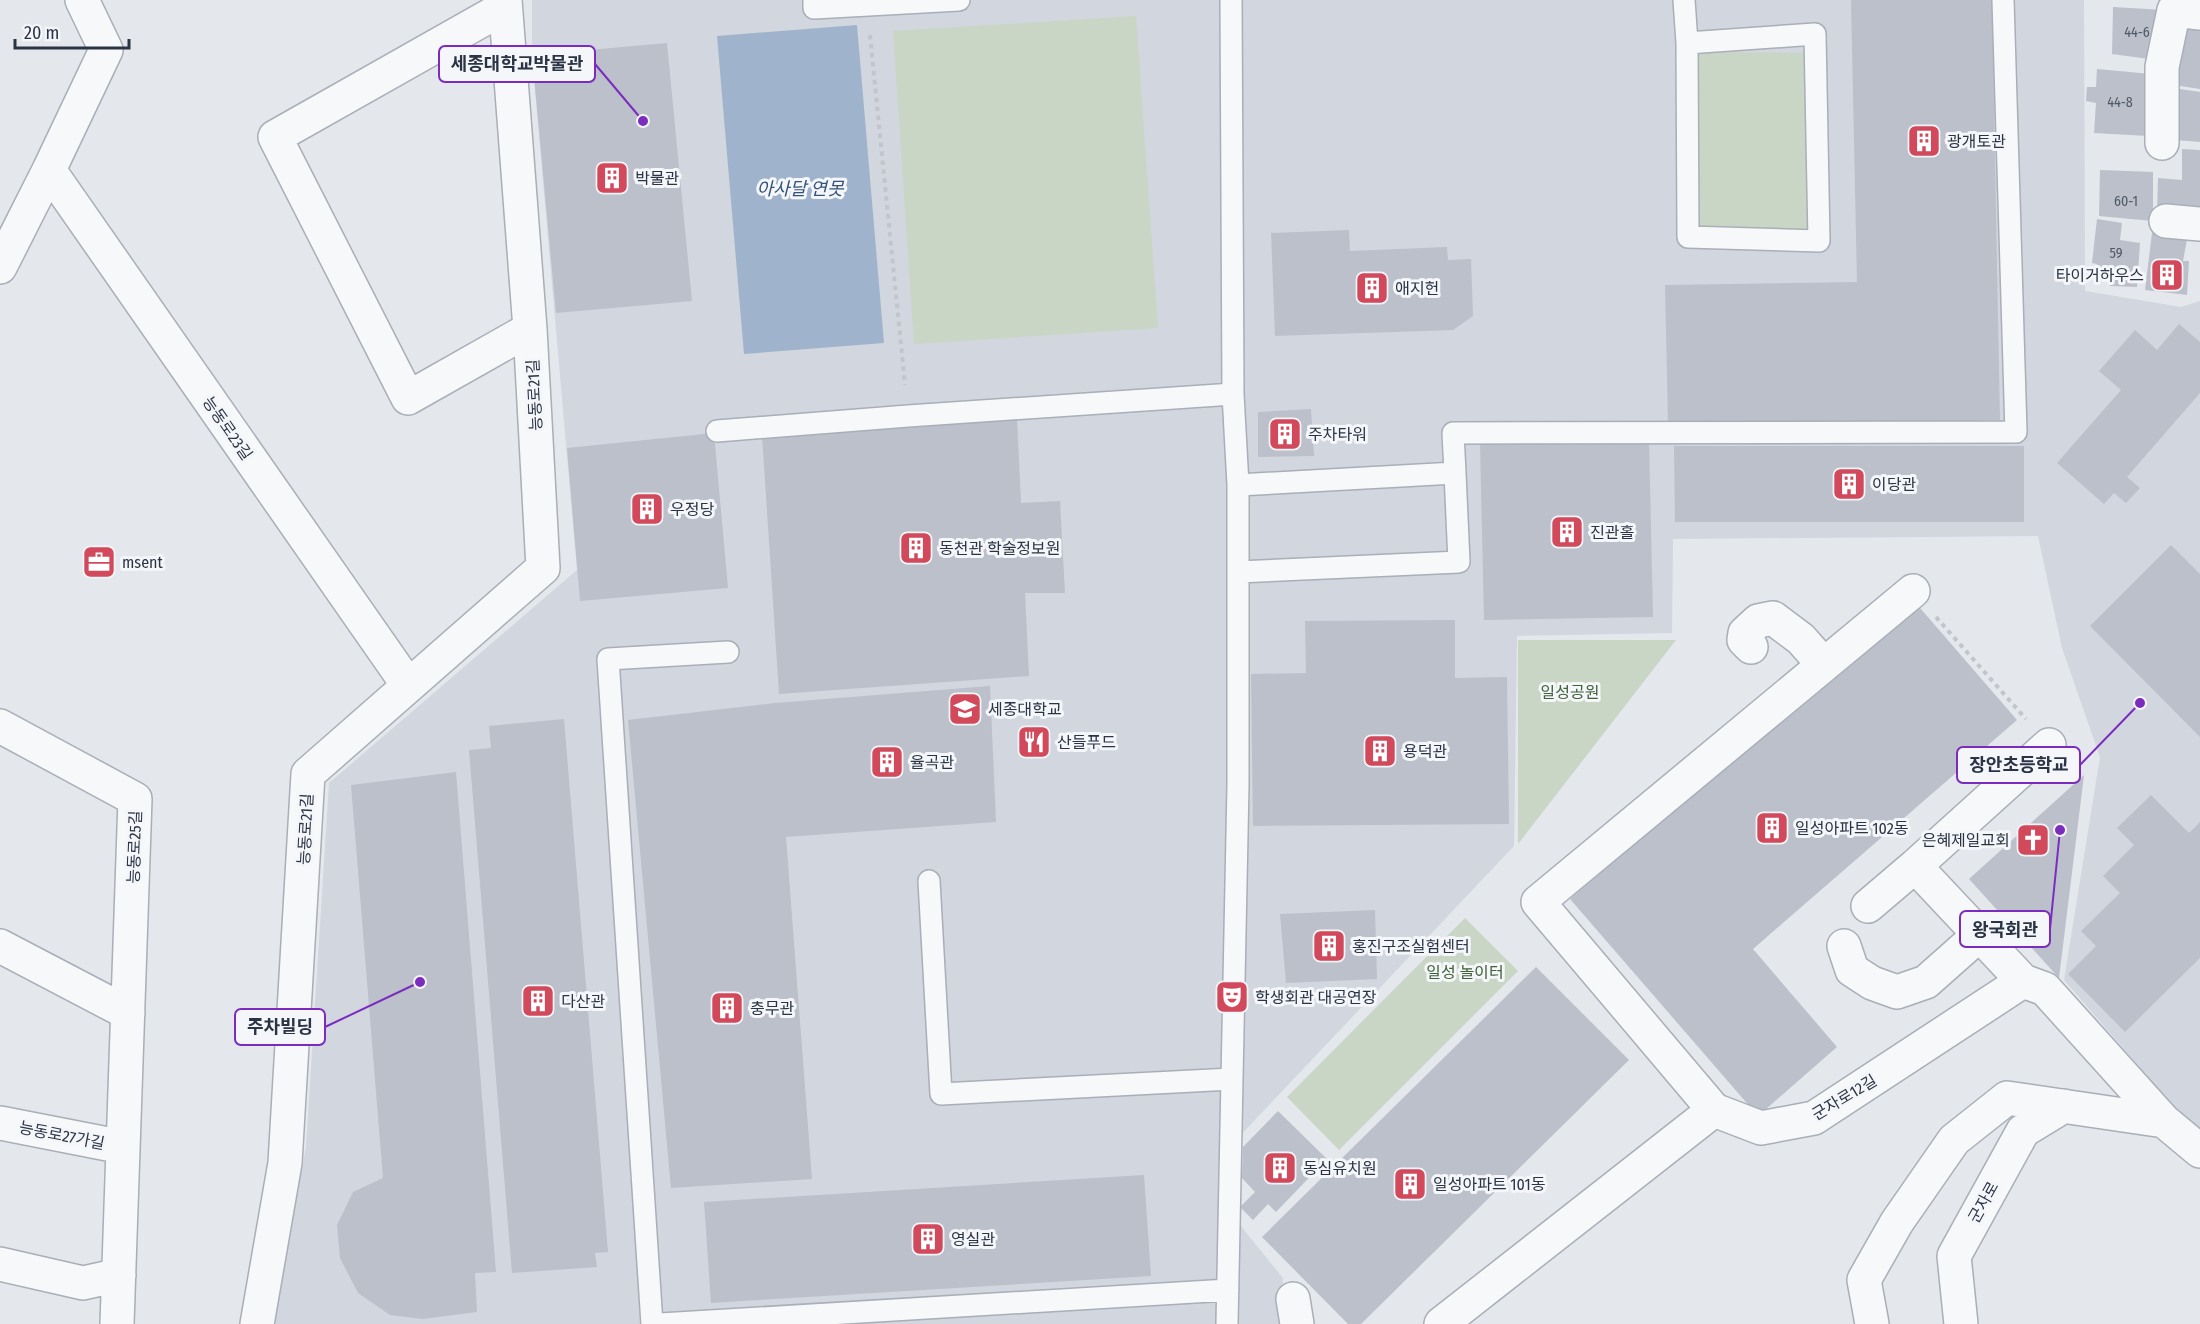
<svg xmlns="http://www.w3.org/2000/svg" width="2200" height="1324" font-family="'Fira Sans Condensed','Noto Sans KR',sans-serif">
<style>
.built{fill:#d2d6de}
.green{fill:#c9d6c5}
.water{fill:#9fb4cc}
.building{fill:#bbc0ca}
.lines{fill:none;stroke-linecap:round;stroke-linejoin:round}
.lane-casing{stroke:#a9aeb7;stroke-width:24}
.street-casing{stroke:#a9aeb7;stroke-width:36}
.path{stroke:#c2c5cb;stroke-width:4;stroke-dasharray:4.5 4.5;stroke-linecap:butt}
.lane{stroke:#f7f8fa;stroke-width:21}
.street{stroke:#f7f8fa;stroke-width:33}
.labels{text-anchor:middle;stroke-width:6;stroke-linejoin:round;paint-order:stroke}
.number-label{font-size:14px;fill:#4f5766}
.poi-label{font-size:16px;fill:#2b3445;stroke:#f4f6f9;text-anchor:start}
.street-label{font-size:16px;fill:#2b3445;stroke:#f4f6f9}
.park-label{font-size:16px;fill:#3f6138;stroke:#f4f6f9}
.water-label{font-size:18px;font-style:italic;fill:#34527a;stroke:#f4f6f9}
.leader{fill:none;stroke:#7b2cbf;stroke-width:2}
.callout-dot{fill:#7b2cbf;stroke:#f4f6f9;stroke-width:2}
.callout{fill:#f4f6f9;stroke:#7b2cbf;stroke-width:2}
.callout-label{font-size:18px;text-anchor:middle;font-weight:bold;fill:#2b3445}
</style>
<rect width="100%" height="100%" fill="#e4e7ec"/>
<!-- built -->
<path class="built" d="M532,0h1552l1,291 96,16 19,-6v832l-26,-26 -110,-127 36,-223 -38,-109 -24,-112 -365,3 -1,94 -155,3 -3,210 -278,294 -4,75 51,63 -2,46h-1008l33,-177 23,-364 248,-213 -45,-515z"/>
<!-- green -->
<path class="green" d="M1136,16l22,312 -244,16 -21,-313z
M1696,52l116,1 -2,181 -116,-2z
M1518,640h158l-158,204z
M1465,918l53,53 -179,179 -52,-53z"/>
<!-- water -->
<path class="water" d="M857,25l27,318 -140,11 -27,-318z"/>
<!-- building -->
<path class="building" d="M1851,0h141l8,420 -332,5 -3,-140 192,-3z
M2113,7l51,3 -7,50 -45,-6z
M2182,21l18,2v66l-26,-4z
M667,43l25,258 -136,12 -24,-258z
M2097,69l54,5 -3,62 -54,-3 2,-30 -10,-2 1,-14h9z
M2180,89l20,3v50l-25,-2z
M2182,149l18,1v66l-43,-1 1,-37 24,2z
M2100,170l53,2v49l-54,-5z
M2097,219l25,4 -2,17 20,3 -3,44 -27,-1v-5l-15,-2 2,-15 -5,-1z
M1349,230l1,21 97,-4 1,13 23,-1 2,57 -20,14 -178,6 -4,-103z
M2152,233l36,1 -5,27h6l-2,34 -42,-5z
M2179,324l21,18v51l-73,84 13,11 -14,15 -12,-10 -10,11 -47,-41 64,-73 -22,-19 36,-41 22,20z
M1311,409l3,47 -56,1v-45z
M1017,419l4,84 39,-2 5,92h-40l4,83 -250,18 -17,-259z
M714,433l14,155 -148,13 -13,-153z
M1649,441l4,176 -169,3 -4,-177z
M1674,446h350v76h-349z
M2171,545l29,29v163l-110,-111z
M1914,601l103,119 -264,229 84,98 -79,69 -188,-217z
M1455,620v58l52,-1 2,147 -256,2 -2,-152 55,-1 -1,-52z
M990,686l6,136 -210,15 26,342 -141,9 -43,-468 147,-17z
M564,719l44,533 -13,1 2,14 -85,6 -43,-523 22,-2 -2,-22z
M456,772l40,500 -21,1 2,39 -54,7 -33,-4 -32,-22 -18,-35 -3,-33 16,-33 30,-14 -32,-393z
M2084,775l-25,203 -90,-99z
M2151,795l38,38 11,-11v136l-75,74 -57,-58 28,-28 -15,-15 39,-38 -17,-17 31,-31 -17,-17z
M1375,910l2,69 -91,4 -6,-69z
M1536,967l93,93 -268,264h-13l-86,-87z
M1278,1111l49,48 -51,53 -8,-8 -15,16 -13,-13 15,-15 -13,-14 1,-31z
M1144,1175l7,101 -440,27 -7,-101z"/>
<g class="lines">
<defs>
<path id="lane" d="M814,0v8l145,-8
M1684,0l3,43 1,194 131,4 -4,-207 -128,9
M717,431l191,-15 325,-22
M1238,485l217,-12 -2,-40 563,-1 -13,-432
M1238,572l221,-10 -4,-89
M929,881l12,213 291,-15
M652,1324l-44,-665 120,-7
M660,1324l568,-34
M1227,1324l11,-539v-300l-5,-91 -2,-394"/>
<path id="street" d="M505,7l-230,130 133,261 122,-69
M2162,143v-76l12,-57 26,3
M49,170l359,515
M2166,221l34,3
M0,267l49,-97 57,-120 -24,-50
M1751,647l-7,-7 1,-7 13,-12 15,-3 28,21 23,26
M0,726l135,73 -18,525
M2049,745l-134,121 108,115 22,8 119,132 36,30
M1868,906l47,-40
M0,946l128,67
M1844,946l8,24 20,13 25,9 29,-10 53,-47
M1714,1110l-176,-208 375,-311
M0,1123l123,24
M0,1264l83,19 36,-8
M1293,1299l4,25
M257,1324l28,-161 23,-389 235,-206 -13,-239 -25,-329
M1441,1324l273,-214 47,18 53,-10 209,-137
M1872,1324l-8,-44 33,-58 57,-82 53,-42 157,23
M1961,1324l-7,-68 69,-125 41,-25"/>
</defs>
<!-- lane casing -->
<use href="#lane" class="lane-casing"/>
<!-- street casing -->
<use href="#street" class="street-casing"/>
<!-- path -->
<path class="path" d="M870,35l35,350
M1936,617l90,102"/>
<!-- lane -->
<use href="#lane" class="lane"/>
<!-- street -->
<use href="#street" class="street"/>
</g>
<!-- icons -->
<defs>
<symbol id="building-square" viewBox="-11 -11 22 22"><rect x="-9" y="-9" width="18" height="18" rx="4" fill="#d1495b" stroke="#f4f6f9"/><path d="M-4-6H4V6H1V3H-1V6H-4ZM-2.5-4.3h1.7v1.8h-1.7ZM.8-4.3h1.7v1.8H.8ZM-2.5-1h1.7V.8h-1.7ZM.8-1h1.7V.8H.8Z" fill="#fff"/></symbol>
<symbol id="office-square" viewBox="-11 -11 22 22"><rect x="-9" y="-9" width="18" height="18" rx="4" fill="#d1495b" stroke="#f4f6f9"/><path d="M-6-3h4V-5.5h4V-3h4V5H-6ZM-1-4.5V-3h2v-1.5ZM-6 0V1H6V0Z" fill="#fff"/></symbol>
<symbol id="university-square" viewBox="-11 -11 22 22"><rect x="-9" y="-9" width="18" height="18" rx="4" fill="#d1495b" stroke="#f4f6f9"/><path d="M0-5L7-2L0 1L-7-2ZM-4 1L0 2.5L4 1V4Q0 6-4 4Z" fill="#fff"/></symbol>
<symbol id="restaurant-square" viewBox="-11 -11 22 22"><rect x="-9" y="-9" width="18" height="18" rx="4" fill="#d1495b" stroke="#f4f6f9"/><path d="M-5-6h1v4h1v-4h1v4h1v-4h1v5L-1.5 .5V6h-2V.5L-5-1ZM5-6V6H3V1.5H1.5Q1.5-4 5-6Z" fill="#fff"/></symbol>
<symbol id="church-square" viewBox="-11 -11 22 22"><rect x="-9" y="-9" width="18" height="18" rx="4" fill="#d1495b" stroke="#f4f6f9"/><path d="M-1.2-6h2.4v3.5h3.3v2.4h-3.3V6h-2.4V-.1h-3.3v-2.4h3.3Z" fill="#fff"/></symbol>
<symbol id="theatre-square" viewBox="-11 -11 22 22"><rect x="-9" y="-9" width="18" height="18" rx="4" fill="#d1495b" stroke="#f4f6f9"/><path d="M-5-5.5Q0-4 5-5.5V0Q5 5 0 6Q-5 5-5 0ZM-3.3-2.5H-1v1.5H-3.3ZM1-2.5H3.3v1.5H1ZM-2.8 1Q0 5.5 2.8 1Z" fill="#fff"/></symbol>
</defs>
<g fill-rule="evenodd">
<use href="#building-square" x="1905" y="122" width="38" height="38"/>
<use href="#building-square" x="593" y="159" width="38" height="38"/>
<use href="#building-square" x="2148" y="256" width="38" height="38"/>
<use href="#building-square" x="1353" y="269" width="38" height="38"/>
<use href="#building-square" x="1266" y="415" width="38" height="38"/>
<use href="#building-square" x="1830" y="465" width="38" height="38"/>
<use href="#building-square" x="628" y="490" width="38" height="38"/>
<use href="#building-square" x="1548" y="513" width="38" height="38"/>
<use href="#building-square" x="897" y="529" width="38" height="38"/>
<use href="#office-square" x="80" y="543" width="38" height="38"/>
<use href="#university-square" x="946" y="690" width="38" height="38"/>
<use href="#restaurant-square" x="1015" y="723" width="38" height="38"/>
<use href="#building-square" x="1361" y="732" width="38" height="38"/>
<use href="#building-square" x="868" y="743" width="38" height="38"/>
<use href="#building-square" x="1753" y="809" width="38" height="38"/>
<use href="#church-square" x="2014" y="821" width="38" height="38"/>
<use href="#building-square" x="1310" y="927" width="38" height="38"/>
<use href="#theatre-square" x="1213" y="978" width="38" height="38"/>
<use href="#building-square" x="519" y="982" width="38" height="38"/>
<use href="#building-square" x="708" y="989" width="38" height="38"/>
<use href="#building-square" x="1261" y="1149" width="38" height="38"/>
<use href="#building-square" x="1391" y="1165" width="38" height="38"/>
<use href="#building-square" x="909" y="1220" width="38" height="38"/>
</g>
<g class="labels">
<!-- number labels -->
<g class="number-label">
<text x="2137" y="37">44-6</text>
<text x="2120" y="107">44-8</text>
<text x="2126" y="206">60-1</text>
<text x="2116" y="258">59</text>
</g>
<!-- poi labels -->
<g class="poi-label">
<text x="1947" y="147">광개토관</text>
<text x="635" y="184">박물관</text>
<text x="2144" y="281" text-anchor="end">타이거하우스</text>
<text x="1395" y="294">애지헌</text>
<text x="1308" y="440">주차타워</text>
<text x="1872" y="490">이당관</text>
<text x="670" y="515">우정당</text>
<text x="1590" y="538">진관홀</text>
<text x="939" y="554">동천관 학술정보원</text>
<text x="122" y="568">msent</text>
<text x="988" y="715">세종대학교</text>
<text x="1057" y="748">산들푸드</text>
<text x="1403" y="757">용덕관</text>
<text x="910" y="768">율곡관</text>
<text x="1795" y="834">일성아파트 102동</text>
<text x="2010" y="846" text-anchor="end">은혜제일교회</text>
<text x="1352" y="952">홍진구조실험센터</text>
<text x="1255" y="1003">학생회관 대공연장</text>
<text x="561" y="1007">다산관</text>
<text x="750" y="1014">충무관</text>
<text x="1303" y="1174">동심유치원</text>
<text x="1433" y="1190">일성아파트 101동</text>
<text x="951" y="1245">영실관</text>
</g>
<!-- street labels -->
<g class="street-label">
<text transform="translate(534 395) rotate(-93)" y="6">능동로21길</text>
<text transform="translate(228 428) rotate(55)" y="6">능동로23길</text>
<text transform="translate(305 829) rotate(-87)" y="6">능동로21길</text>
<text transform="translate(134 847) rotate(-88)" y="6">능동로25길</text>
<text transform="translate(1844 1097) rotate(-31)" y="6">군자로12길</text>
<text transform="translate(62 1135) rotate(11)" y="6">능동로27가길</text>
<text transform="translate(1983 1202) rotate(-61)" y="6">군자로</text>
</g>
<!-- park labels -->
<g class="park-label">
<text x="1570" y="698">일성공원</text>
<text x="1465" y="978">일성 놀이터</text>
</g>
<!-- water labels -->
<g class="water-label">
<text x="800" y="195">아사달 연못</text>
</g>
</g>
<!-- callouts -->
<path class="leader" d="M643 121L595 64M2140 703L2080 765M2060 830L2050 929M420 982L325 1027"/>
<g class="callout-dot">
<circle cx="643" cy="121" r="6"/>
<circle cx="2140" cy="703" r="6"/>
<circle cx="2060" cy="830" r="6"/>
<circle cx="420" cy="982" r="6"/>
</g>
<g class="callout">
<rect x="439" y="46" width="156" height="36" rx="6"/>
<rect x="1957" y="747" width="123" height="36" rx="6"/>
<rect x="1960" y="911" width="90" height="36" rx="6"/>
<rect x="235" y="1009" width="90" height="36" rx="6"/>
</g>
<g class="callout-label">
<text x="517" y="70">세종대학교박물관</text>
<text x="2019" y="771">장안초등학교</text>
<text x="2005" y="936">왕국회관</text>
<text x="280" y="1033">주차빌딩</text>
</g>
<!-- scale -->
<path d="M15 39v9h114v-9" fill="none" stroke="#2b3445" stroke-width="3"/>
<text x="24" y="39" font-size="18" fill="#2b3445" stroke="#f4f6f9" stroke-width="4.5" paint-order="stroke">20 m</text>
</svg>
